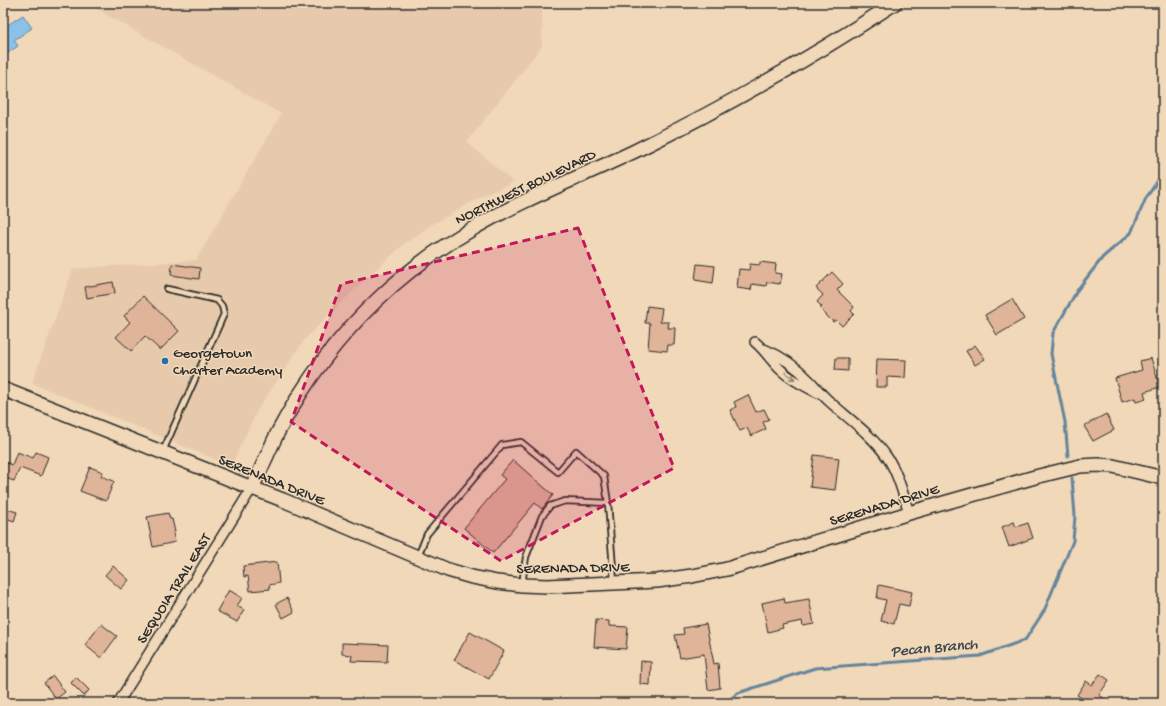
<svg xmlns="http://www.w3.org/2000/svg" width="1166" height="706" font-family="'Gochi Hand',sans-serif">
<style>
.built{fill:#e7caac}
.water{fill:#8bc0e8;stroke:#65849c}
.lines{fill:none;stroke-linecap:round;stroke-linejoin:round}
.stream{stroke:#65849c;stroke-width:3}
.building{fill:#e0b499;stroke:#2b2b2b}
.lane-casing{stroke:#2b2b2b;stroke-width:8}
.street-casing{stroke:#2b2b2b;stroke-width:12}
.secondary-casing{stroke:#2b2b2b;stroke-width:16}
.lane{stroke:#f0d8b8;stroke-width:4.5}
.street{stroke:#f0d8b8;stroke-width:9}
.secondary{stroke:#f0d8b8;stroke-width:13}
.oneway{stroke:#8e8272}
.marked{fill:#c2185b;fill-opacity:0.2;stroke:#c2185b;stroke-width:3;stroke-dasharray:8 5;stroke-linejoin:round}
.poi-dot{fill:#1f6fb2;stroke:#f0d8b8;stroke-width:1.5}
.labels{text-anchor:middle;stroke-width:3;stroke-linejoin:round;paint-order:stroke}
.street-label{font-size:15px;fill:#2b2b2b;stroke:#f0d8b8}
.poi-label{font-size:15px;fill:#2b2b2b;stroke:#f0d8b8;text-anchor:start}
.water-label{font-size:16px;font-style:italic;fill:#3e4951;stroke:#f0d8b8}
</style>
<rect width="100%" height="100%" fill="#f0d8b8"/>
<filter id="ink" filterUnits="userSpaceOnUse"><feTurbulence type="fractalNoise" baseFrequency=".025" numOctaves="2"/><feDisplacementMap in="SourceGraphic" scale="8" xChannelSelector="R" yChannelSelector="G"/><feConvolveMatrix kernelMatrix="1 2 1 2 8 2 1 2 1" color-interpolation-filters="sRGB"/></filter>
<g filter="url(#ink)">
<!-- built -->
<path class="built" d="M86,3h456v43l-75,96 46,40 -36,17 -44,25 -29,20 -47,43 -52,52 -47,70 -27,57 -199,-83 41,-114 123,-9 85,-146z"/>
<!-- water -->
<path class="water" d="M23,15l9,13 -18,12 4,6 -13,9 -2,-4v-23z"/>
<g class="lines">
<!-- stream -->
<path class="stream" d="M1068,456l-3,-34 -14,-68 2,-21 25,-44 25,-32 28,-24 15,-35 17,-25
M725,703l13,-10 77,-25 165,-12 45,-16 19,-29 29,-70 2,-25 -3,-38"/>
</g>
<!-- building -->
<path class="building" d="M760,262l16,2 -1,9 7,1 -2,10 -13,-2 -1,4 -14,-2 -1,6 -14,-2 2,-19 10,1 1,-6 10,1z
M172,264l28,4 -1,11 -28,-4z
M697,264l18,2 -2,17 -18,-3z
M832,272l11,12 -6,6 17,17 -3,4 3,3 -12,12 -6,-6 -3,2 -13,-13 2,-2 -5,-5 6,-7 -7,-7z
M113,282l2,11 -28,5 -2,-11z
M143,296l36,35 -19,19 -15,-14 -14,15 -15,-14 14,-15 -6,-6z
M1012,299l12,20 -27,16 -12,-20z
M647,306l15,2 -2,14h9l-1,6h7l-1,17h-6l-1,6 -19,-2 2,-26h-5z
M975,345l10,14 -10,6 -9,-14z
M836,358h12v13l-13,-1z
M1151,358l9,29 -16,5 2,7 -10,3 -1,-4 -13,4 -7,-24 27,-8 -2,-9z
M877,359l29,1 -1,18 -18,-1v10h-11z
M748,395l8,17 8,-3 5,10 -6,3 3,7 -15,7 -4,-8 -7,3 -10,-21 6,-3 -2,-5z
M1106,414l8,16 -21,11 -9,-15z
M17,452l16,6 3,-6 12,5 -7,19 -21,-8 -6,13 -11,-4v-9l2,-6 7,3z
M814,455l25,3 -4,32 -25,-3z
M513,460l40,35 -11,14 -7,-6 -42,50 -29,-25 41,-49 -5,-4z
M90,467l13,5 -2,4 13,5 -8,20 -26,-10z
M3,508l14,4 -3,9 -11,-4z
M168,513l2,6h2l3,13 -2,1 2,9 -22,5 -6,-30z
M1014,522l2,5 12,-4 5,15 -24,9 -7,-20z
M277,562l2,21 -10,2 1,4 -20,2 -2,-15 -4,1 -1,-11z
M113,566l16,14 -8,9 -16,-14z
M879,585l33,7 -3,14 -10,-2 -5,20 -13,-3 5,-21 -9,-2z
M229,590l13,8 -5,8 7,4 -7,12 -20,-11z
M287,598l7,14 -11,6 -7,-14z
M784,598l1,5 24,-4 5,25 -11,2 -1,-5 -20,4 1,3 -15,4 -6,-29z
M596,620l13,1v5l19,1 -2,22 -32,-2z
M101,624l16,12 -16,22 -16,-13z
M706,624l8,40 4,-1 2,25 -12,2 -4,-36 -24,4 -5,-23 9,-1 -1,-6z
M470,632l34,19 -15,28 -35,-19z
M342,643l46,2 -1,17 -36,-1 1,-6 -10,-1z
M641,661l10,1 -1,23 -10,-1z
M1100,674l9,6 -10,15 12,8h-22l-12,-8 9,-14 6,4z
M53,676l12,16 -9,7 -12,-16z
M76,677l13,13 -5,6 -13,-13z"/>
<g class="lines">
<defs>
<path id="lane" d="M163,451l61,-137 -2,-8 -5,-6 -50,-11
M418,556l9,-22 75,-89 19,-3 37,30 18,-21 28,25 4,27
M522,584l4,-27 16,-41 8,-10 15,-5 43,2 6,78"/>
<path id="street" d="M755,342c10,8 16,19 26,28 10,10 24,16 37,23
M764,349c17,7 32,17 45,31 7,7 13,15 21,22 19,17 42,33 57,55 11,16 16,37 22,56
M118,703l134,-215"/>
<path id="secondary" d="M3,389l249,99 31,12 165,70 24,7 25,5 25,3 25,1 110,-5 35,-5 35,-7 182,-56 126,-36 45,-11 18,-1 15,1 50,12
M252,488c9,-18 17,-38 26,-56 26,-49 59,-94 99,-132 29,-28 62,-52 97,-72 51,-30 107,-51 161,-77 90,-44 176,-93 260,-148"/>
</defs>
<!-- lane casing -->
<use href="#lane" class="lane-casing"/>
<!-- street casing -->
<use href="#street" class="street-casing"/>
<!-- secondary casing -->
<use href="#secondary" class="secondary-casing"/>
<!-- lane -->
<use href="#lane" class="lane"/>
<!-- street -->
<use href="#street" class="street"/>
<!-- secondary -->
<use href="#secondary" class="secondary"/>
</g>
<!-- one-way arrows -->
<defs><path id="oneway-shaft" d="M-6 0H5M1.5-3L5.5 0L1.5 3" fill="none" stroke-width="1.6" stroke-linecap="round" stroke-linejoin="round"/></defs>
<use class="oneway" href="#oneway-shaft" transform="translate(790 376) rotate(35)"/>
</g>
<!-- marked area -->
<path class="marked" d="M578,228l96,240 -173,93 -210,-139 50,-138z"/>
<!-- markers -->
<circle class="poi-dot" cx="165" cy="361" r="4"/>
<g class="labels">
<!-- street labels -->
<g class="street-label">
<text transform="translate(525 186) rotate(-26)" y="5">NORTHWEST BOULEVARD</text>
<text transform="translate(272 479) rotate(22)" y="5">SERENADA DRIVE</text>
<text transform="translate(884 504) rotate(-17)" y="5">SERENADA DRIVE</text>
<text transform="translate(573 567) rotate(-1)" y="5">SERENADA DRIVE</text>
<text transform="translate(173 588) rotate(-58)" y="5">SEQUOIA TRAIL EAST</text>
</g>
<!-- poi labels -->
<g class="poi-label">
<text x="173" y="357">Georgetown<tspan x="173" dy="17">Charter Academy</tspan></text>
</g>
<!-- water labels -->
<g class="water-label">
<text transform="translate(934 646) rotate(-5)" y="6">Pecan Branch</text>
</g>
</g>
<!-- margin -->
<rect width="1166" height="706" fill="none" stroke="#f0d8b8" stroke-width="16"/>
<rect x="8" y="8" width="1150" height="690" fill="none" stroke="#2b2b2b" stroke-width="1.5" filter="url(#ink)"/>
</svg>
